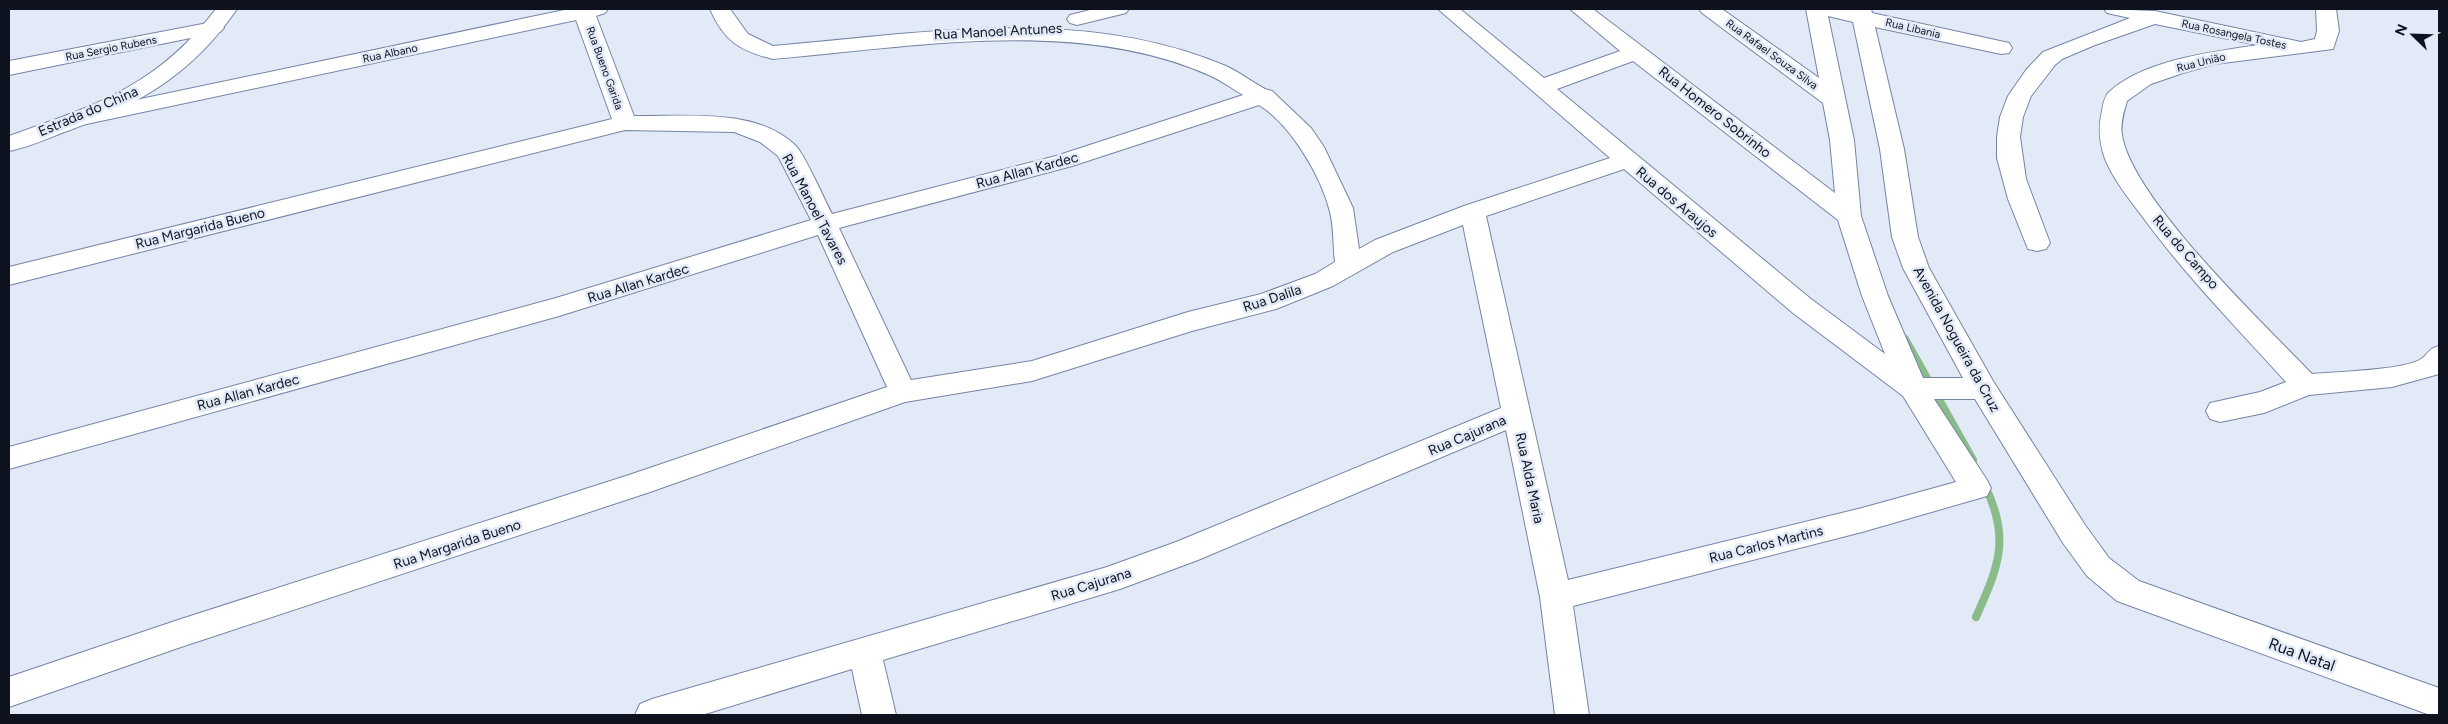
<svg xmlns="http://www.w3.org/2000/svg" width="2448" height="724" font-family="Figtree,sans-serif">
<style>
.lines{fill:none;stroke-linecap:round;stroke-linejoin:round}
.stream{stroke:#8abc89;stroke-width:8}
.street-casing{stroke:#7585a5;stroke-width:2}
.secondary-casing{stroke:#7585a5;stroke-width:2}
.street{fill:#fff;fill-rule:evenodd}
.secondary{fill:#fff;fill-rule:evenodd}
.labels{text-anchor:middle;stroke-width:5;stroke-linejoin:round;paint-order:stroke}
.far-street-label{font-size:11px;fill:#0d121e;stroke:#e2eaf8}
.street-label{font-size:14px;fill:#0d121e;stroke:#e2eaf8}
.near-street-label{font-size:16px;fill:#0d121e;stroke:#e2eaf8}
</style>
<rect width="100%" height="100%" fill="#e2eaf8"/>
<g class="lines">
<!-- stream -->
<path class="stream" d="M1905,339l68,121
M1976,617c23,-51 35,-80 8,-133"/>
<defs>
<path id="street" d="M569,9h39l-3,4 -9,3 38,100c51,1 122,-9 162,30 10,11 28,53 36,68l224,-58 187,-61c-10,-6 -21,-14 -32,-19 -132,-60 -298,-29 -438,-17 -33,-8 -49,-18 -63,-50h20l18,25 25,12c150,-13 310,-41 453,20 13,6 26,16 39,23l7,2 39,37 13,19 29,61 6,41 16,-9 89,-34 146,-48 -172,-149h22l84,69 76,-27 -50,-42h23l242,184 -5,-53 -7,-37 -121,-90 -3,-4h23l97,69 -13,-69h65l1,4 137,30 3,5 -3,5 -8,1 -126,-27 29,122 14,88 11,31 64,113 92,144 24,33 30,23 300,107v27h-9l-313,-114 -30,-25 -24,-33 -88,-144h-41l53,81 4,8 -4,8 -125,36 -289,74 16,109h-34l-15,-118 -34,-167 -308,130 -78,29 -237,71 13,55h-34l-10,-46 -150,46h-67l5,-11 12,-5 455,-132 69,-25 325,-134 -38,-183 -70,27 -60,34 -57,23 -84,22 -160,50 -127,21 -255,90 -472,156 -169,59v-30l169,-57 454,-146 255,-87 -69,-152 -259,81 -550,153v-22l547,-149 255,-78 -33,-64 -18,-14 -26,-10 -109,-2 -616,155v-18l603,-148 -36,-99 -499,106 -8,-2 -3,-5 3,-5zM1828,16l25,6 27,127 12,88 11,31 60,110h-40l-35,-82 -27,-80 -7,-76zM1633,61l205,159 24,76 23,58 -74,-55 -254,-210zM1259,105c32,20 62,71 71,107 4,16 3,34 5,50l-20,12 -54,20 -73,18 -156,49 -121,19 -72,-152 233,-62zM1624,169l169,144 110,83 53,86 -94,26 -294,72 -82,-364z
M1094,9h35l-3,4 -49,12 -7,-2 -3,-4 3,-4z
M2104,9l51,2 146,31 14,-3 2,-8 -1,-22h20l3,22 -6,18 -118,15 -32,9 -32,11 -24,17c-3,10 -7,23 -5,34 10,64 142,189 190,239 23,-2 93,-4 109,-15 8,-5 6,-10 18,-13v28l-47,13 -83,8 -45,18 -44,9 -10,-3 -4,-8 4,-8 50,-11 26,-10c-49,-54 -101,-107 -144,-166 -13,-17 -29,-37 -37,-57 -6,-17 -7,-31 -3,-48 1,-6 2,-13 6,-18 34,-33 104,-41 150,-48l-103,-21 -60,21 -33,14 -7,6 -24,31 -8,21 -3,20 6,42 24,64 -4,6 -9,2 -9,-2 -20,-50 -11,-41v-21l3,-20 8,-21 18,-26 17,-18 87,-34 -23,-5z
M213,22l7,2 4,4 -4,4 -211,43v-14z"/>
<path id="secondary" d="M216,9h21c-44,64 -95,94 -167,121 -20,7 -40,17 -61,21v-15c88,-31 148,-50 207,-127z"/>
</defs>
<!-- street casing -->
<use href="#street" class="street-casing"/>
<!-- secondary casing -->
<use href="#secondary" class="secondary-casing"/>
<!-- street -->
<use href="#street" class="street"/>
<!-- secondary -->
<use href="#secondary" class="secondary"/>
</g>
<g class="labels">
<!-- far-street labels -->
<g class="far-street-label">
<text transform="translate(1913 28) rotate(13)" y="4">Rua Libania</text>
<text transform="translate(2234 34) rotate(12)" y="4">Rua Rosangela Tostes</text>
<text transform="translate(111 48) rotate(-11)" y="4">Rua Sergio Rubens</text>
<text transform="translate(390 53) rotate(-12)" y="4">Rua Albano</text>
<text transform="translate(1772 54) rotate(36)" y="4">Rua Rafael Souza Silva</text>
<text transform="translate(2201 62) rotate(-14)" y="4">Rua União</text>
<text transform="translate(605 68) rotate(70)" y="4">Rua Bueno Garida</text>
</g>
<!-- street labels -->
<g class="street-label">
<text transform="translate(998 31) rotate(-3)" y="5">Rua Manoel Antunes</text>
<text transform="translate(88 111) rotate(-23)" y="5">Estrada do China</text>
<text transform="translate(1715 112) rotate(38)" y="5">Rua Homero Sobrinho</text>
<text transform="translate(1027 170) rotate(-15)" y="5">Rua Allan Kardec</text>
<text transform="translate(1677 202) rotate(40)" y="5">Rua dos Araujos</text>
<text transform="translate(815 209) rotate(62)" y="5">Rua Manoel Tavares</text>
<text transform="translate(200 228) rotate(-14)" y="5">Rua Margarida Bueno</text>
<text transform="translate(2186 252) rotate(49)" y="5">Rua do Campo</text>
<text transform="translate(638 283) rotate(-17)" y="5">Rua Allan Kardec</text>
<text transform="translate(1272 298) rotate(-18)" y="5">Rua Dalila</text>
<text transform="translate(1957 339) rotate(61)" y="5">Avenida Nogueira da Cruz</text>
<text transform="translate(248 392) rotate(-15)" y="5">Rua Allan Kardec</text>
<text transform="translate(1467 435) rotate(-23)" y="5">Rua Cajurana</text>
<text transform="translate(1530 478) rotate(78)" y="5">Rua Alda Maria</text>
<text transform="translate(457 544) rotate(-18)" y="5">Rua Margarida Bueno</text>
<text transform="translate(1766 544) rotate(-14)" y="5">Rua Carlos Martins</text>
<text transform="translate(1091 584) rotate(-17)" y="5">Rua Cajurana</text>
</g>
<!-- near-street labels -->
<g class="near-street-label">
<text transform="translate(2302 654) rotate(20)" y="6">Rua Natal</text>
</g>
</g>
<!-- border -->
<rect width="2448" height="724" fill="none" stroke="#0d121e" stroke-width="20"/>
<!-- north arrow -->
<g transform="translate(2413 35) rotate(293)" stroke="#e2eaf8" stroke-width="4" paint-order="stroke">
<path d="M0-4L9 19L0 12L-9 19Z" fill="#0d121e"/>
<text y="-8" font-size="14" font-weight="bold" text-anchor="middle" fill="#0d121e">N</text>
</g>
</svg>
